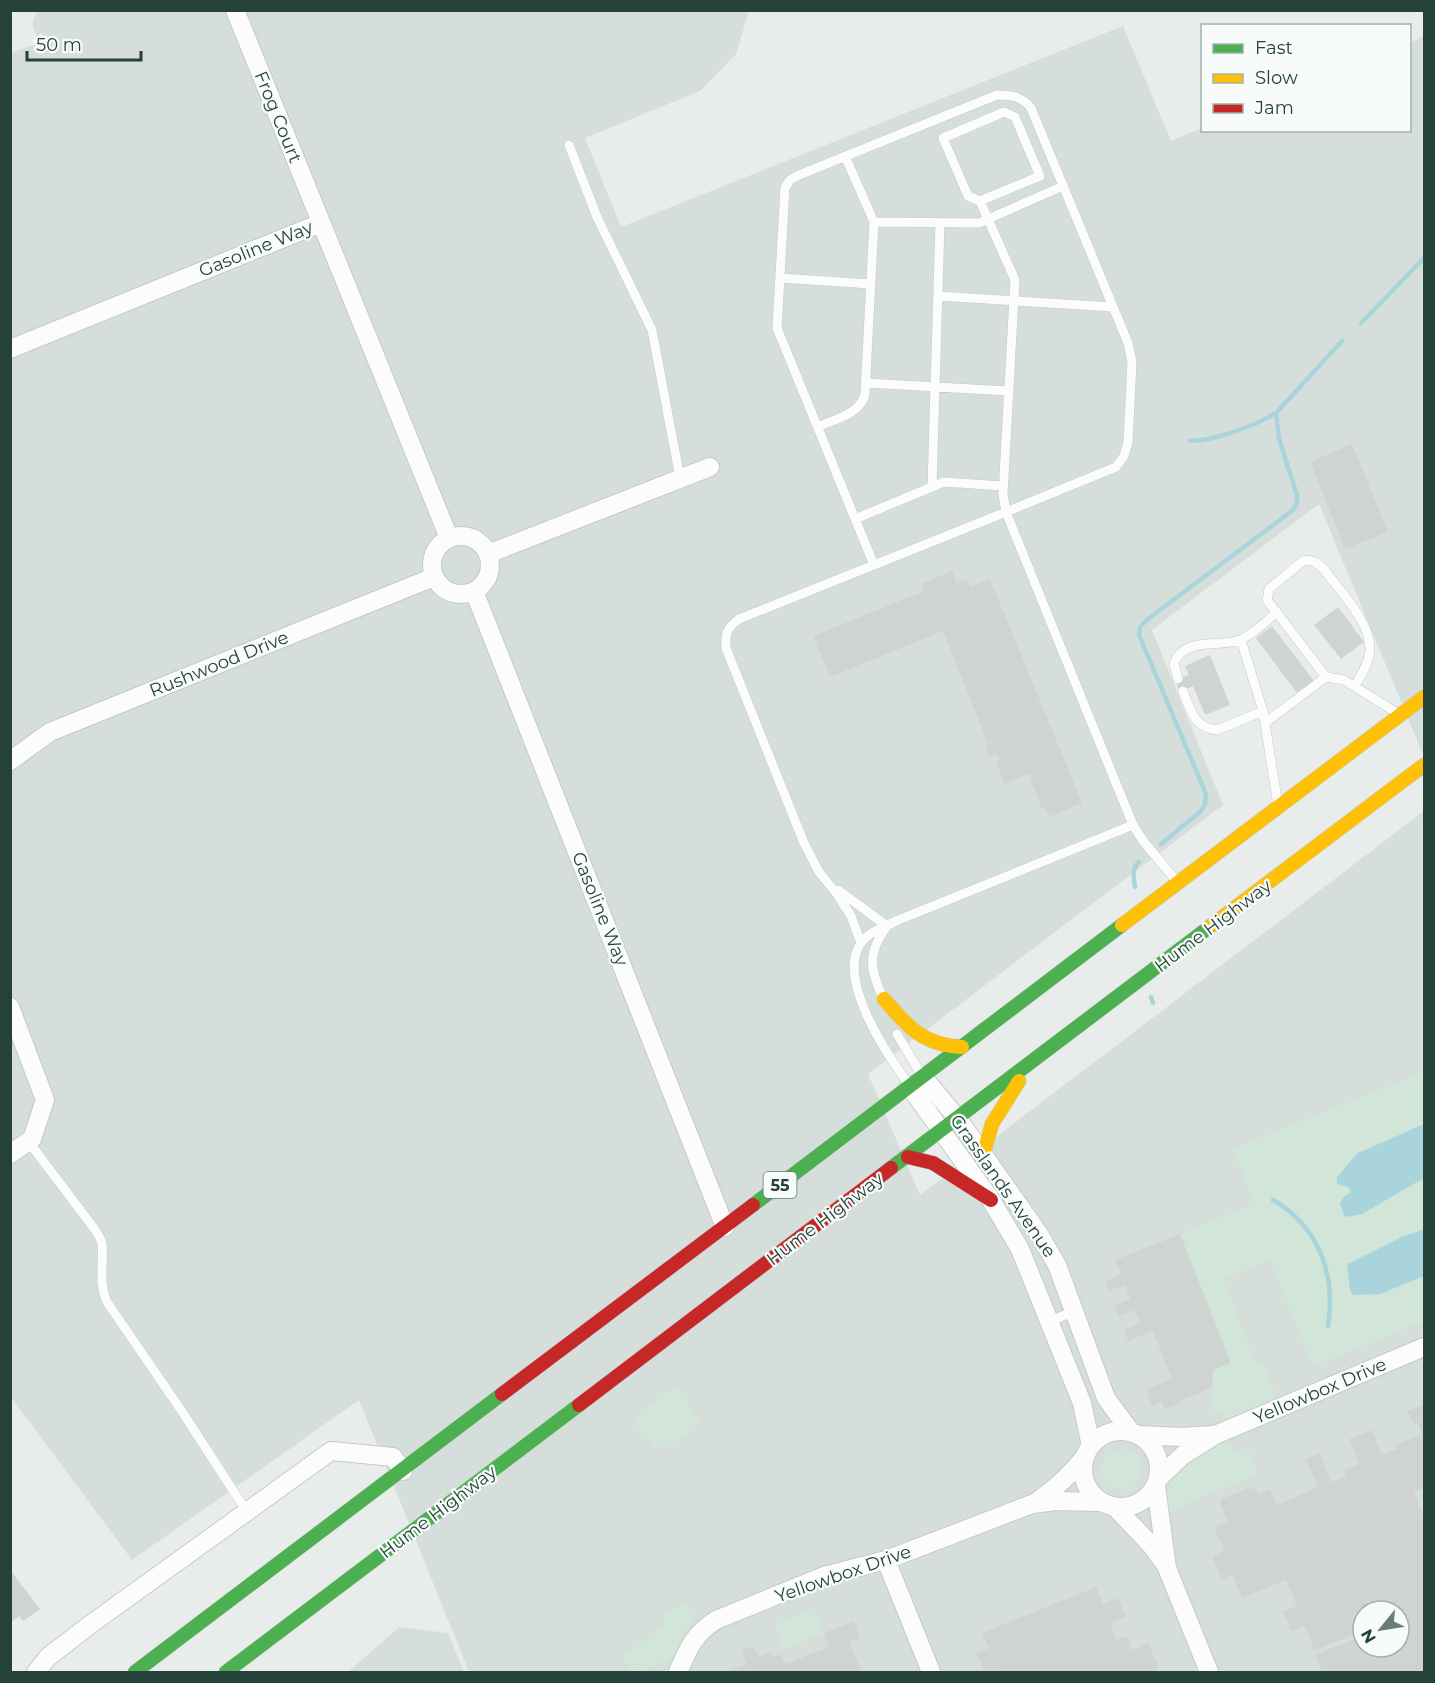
<svg xmlns="http://www.w3.org/2000/svg" width="1435" height="1683" font-family="Montserrat,sans-serif">
<style>
.built{fill:#d6dedb;fill-rule:evenodd}
.green{fill:#d1e6d8}
.water{fill:#a9d4db}
.lines{fill:none;stroke-linecap:round;stroke-linejoin:round}
.stream{stroke:#a9d4db;stroke-width:4.5}
.building{fill:#cfd4d2}
.lane-casing{stroke:#c5cac8;stroke-width:10}
.street-casing{stroke:#c5cac8;stroke-width:20}
.fast-casing{stroke:#c3ccc9;stroke-width:15}
.slow-casing{stroke:#c3ccc9;stroke-width:15}
.jam-casing{stroke:#c3ccc9;stroke-width:15}
.lane{stroke:#fcfcfc;stroke-width:9}
.street{stroke:#fcfcfc;stroke-width:18}
.fast{stroke:#4caf50;stroke-width:14}
.slow{stroke:#ffc107;stroke-width:14}
.jam{stroke:#c62828;stroke-width:14}
.labels{text-anchor:middle;stroke-width:4.5;stroke-linejoin:round;paint-order:stroke}
.shield{fill:#f7fbf9;stroke:#637a73;stroke-width:1.5}
.shield-label{font-size:16px;font-weight:bold;fill:#24423a}
.street-label{font-size:18px;fill:#24423a;stroke:#f7fbf9}
</style>
<rect width="100%" height="100%" fill="#e8edeb"/>
<!-- built -->
<path class="built" d="M37,11h712l-13,43 -36,37 -115,47 36,89 502,-201 48,115 31,-13v2h208v-87l14,-7v721l-105,-253 -167,126 71,175 -355,269 52,121 504,-384v861h-955l-110,-272 -227,160 -121,-163 -1,-1344 29,-10 -7,-19zM1363,1611h36v36h-36z
M399,1627l49,6 16,39h-116z"/>
<!-- green -->
<path class="green" d="M1424,1072v249l-111,45 -43,-106 -47,19 33,85 6,-2 14,34 -4,4 -46,20 -3,-6 -10,-4 -1,-4 1,-36 18,-7 -51,-129 75,-30 -22,-55z
M675,1387l25,34 -10,11 -24,16 -12,-2 -21,-27z
M1228,1439l6,14 14,-5 10,26 -90,37c-5,-47 25,-57 60,-72z
M1102 1469a20 20 0 1 1 40 0a20 20 0 1 1-40 0Z
M685,1603l8,18 -10,12 -9,23 -32,16h-13l-6,-15 42,-33 -3,-9z
M814,1608l10,25 -40,16 -10,-24z"/>
<!-- water -->
<path class="water" d="M1424,1124v54l-62,36 -17,3 -5,-13 3,-7 8,-5 -3,-5 -11,-3v-7l21,-24z
M1424,1229v47l-44,18 -27,1 -3,-5 -3,-26 55,-27z"/>
<g class="lines">
<!-- stream -->
<path class="stream" d="M1361,323l63,-65
M1190,441c28,-1 61,-14 86,-28
M1161,844l40,-33 4,-7 1,-10 -67,-159 1,-8 8,-8 145,-109 4,-7v-8l-18,-56 -3,-26 66,-72
M1135,887c-1,-10 -4,-18 4,-25
M1151,997l2,6
M1273,1200c46,27 63,74 55,126"/>
</g>
<!-- building -->
<path class="building" d="M1352,444l36,88 -43,17 -35,-87z
M952,571l5,12 10,-4 3,8 20,-8 92,224 -33,14 -4,-9 -3,1 -12,-31 2,-1 -1,-4 -26,11 -9,-22 4,-1 -2,-6 -10,1 -1,-11h6l-1,-4 -4,2 -45,-112 -113,46 -17,-41 111,-45 -3,-7z
M1338,607l26,35 -23,17 -27,-34z
M1272,626l42,55 -17,12 -41,-55z
M1210,655l20,50 -25,10 -12,-29 -13,6 -5,-12 14,-5 -4,-9z
M1180,1234l51,129 -18,7 -1,18 -31,12 1,3 -18,6 -2,-7 -10,4 -6,-17 26,-10 -19,-48 -25,10 -4,-11 16,-7 -5,-13 -16,6 -5,-10 16,-7 -5,-14 -16,6 -4,-10 16,-7 -6,-14z
M1424,1404v84l-10,4 10,26v154h-102l-7,-17 48,-19v11h36v-25l3,-2 -3,-3v-6h-36v20l-49,19 -9,-24 -14,5 -8,-20 14,-5 -11,-26 -44,18 -9,-23 -11,4 -10,-23 12,-5 -10,-24 14,-5 -8,-19 2,-4 29,-12 1,3 4,-1 2,5 12,-5 7,16 41,-18 -12,-28 14,-6 11,29 15,-6 -2,-6 15,-6 -10,-25 23,-9 10,25 15,-6 -2,-4 27,-11 -5,-11 -3,1 -8,-13z
M10,1570l30,39 -17,12 -4,-5 -9,7z
M1096,1587l7,17 15,-6 8,19 -16,6 7,17 10,-4 5,14 17,-6 10,25 -9,3h-151l-2,-3 -12,3 -9,-19 13,-5 -7,-15z
M854,1621l6,17 -10,4 11,30h-136l21,-8 -5,-13 13,-5 5,11 12,-5 2,5 8,-3 4,10 44,-17 -5,-14z"/>
<g class="lines">
<defs>
<path id="lane" d="M1004,112l11,5 25,59 -60,25 -12,-5 -25,-58z
M569,145l28,72 55,113 28,148
M874,222l105,1 84,-37
M780,278l91,6
M938,296l175,11
M866,383l142,8
M818,427c16,-8 43,-13 47,-33l9,-172 -29,-66
M932,487l8,-264
M855,519l89,-37 59,4
M874,565l-97,-237 8,-140 5,-8 9,-5 198,-80c15,0 24,1 34,13l97,235 4,19 -4,80 -4,14 -8,11 -110,45 -3,-18 12,-214 -35,-79
M1241,640l22,71 14,88
M1178,679l-4,-15c9,-29 48,-15 68,-25 13,-6 24,-18 35,-27
M1355,686c6,-11 14,-23 15,-36 1,-28 -31,-60 -47,-82 -7,-6 -11,-9 -20,-7l-34,28 -2,11 59,77 18,3 50,31
M1183,691c7,18 11,37 34,39l46,-19
M1265,723l61,-46
M1133,825l11,17 30,36
M838,890l49,36
M861,943l-10,-27 -14,-22 -18,-22 -15,-29 -78,-195c-1,-15 1,-20 13,-29l267,-107 127,313 -237,96c-12,7 -27,10 -35,22 -25,35 25,110 46,139
M882,996c-13,-29 -14,-44 5,-70
M897,1034l22,37
M28,1141l65,86c4,6 8,11 9,17 2,21 -4,38 5,58l76,111 64,99
M1050,1321l25,-10"/>
<path id="street" d="M235,10l214,528
M10,349l311,-126
M432 565a29 29 0 1 1 58 0a29 29 0 1 1-58 0Z
M488,554l222,-87
M474,591l251,636
M10,761l40,-29 384,-155
M10,1007l35,93 -13,39 -22,15
M923,1077l35,42 81,115 18,31 49,133 25,34
M910,1087l81,113 29,49 62,154 9,43
M1083 1469a38 38 0 1 1 76 0a38 38 0 1 1-76 0Z
M1139,1435l43,2 31,-2
M1159,1478l24,-23 32,-20 209,-88
M1156,1486l11,82 42,104
M1036,1502c20,-14 36,-28 50,-47
M1115,1507l36,38 14,19
M886,1560l45,112
M36,1672l12,-15 43,-33 240,-173 62,6 10,14
M678,1672c10,-23 16,-38 38,-52l108,-44 62,-16 146,-56 24,-3 46,1"/>
<path id="fast" d="M891,1168l321,-243
M753,1205l369,-280
M135,1672l367,-278
M226,1672l353,-267"/>
<path id="slow" d="M1122,925l302,-228
M1212,925l212,-160
M884,999c24,28 39,46 78,48
M983,1155l9,-31 27,-43"/>
<path id="jam" d="M908,1157l25,6 58,37
M502,1394l251,-189
M579,1405l312,-237"/>
</defs>
<!-- lane casing -->
<use href="#lane" class="lane-casing"/>
<!-- street casing -->
<use href="#street" class="street-casing"/>
<!-- fast casing -->
<use href="#fast" class="fast-casing"/>
<!-- slow casing -->
<use href="#slow" class="slow-casing"/>
<!-- jam casing -->
<use href="#jam" class="jam-casing"/>
<!-- lane -->
<use href="#lane" class="lane"/>
<!-- street -->
<use href="#street" class="street"/>
<!-- fast -->
<use href="#fast" class="fast"/>
<!-- slow -->
<use href="#slow" class="slow"/>
<!-- jam -->
<use href="#jam" class="jam"/>
</g>
<g class="labels">
<!-- shield labels -->
<rect class="shield" x="763.5" y="1172" width="33" height="26" rx="4.5"/>
<g class="shield-label">
<text x="780" y="1191">55</text>
</g>
<!-- street labels -->
<g class="street-label">
<text transform="translate(278 117) rotate(68)" y="6">Frog Court</text>
<text transform="translate(256 249) rotate(-22)" y="6">Gasoline Way</text>
<text transform="translate(219 664) rotate(-22)" y="6">Rushwood Drive</text>
<text transform="translate(600 909) rotate(68)" y="6">Gasoline Way</text>
<text transform="translate(1213 926) rotate(-37)" y="6">Hume Highway</text>
<text transform="translate(1003 1186) rotate(55)" y="6">Grasslands Avenue</text>
<text transform="translate(825 1219) rotate(-37)" y="6">Hume Highway</text>
<text transform="translate(1320 1391) rotate(-23)" y="6">Yellowbox Drive</text>
<text transform="translate(438 1512) rotate(-37)" y="6">Hume Highway</text>
<text transform="translate(843 1574) rotate(-19)" y="6">Yellowbox Drive</text>
</g>
</g>
<!-- border -->
<rect width="1435" height="1683" fill="none" stroke="#24423a" stroke-width="24"/>
<!-- legend -->
<rect x="1201" y="24" width="210" height="108" fill="#f7fbf9" stroke="#a3b1ad" stroke-width="1.5"/>
<rect x="1213" y="44" width="30" height="9" fill="#4caf50" stroke="#a3b1ad" stroke-width="1.5"/>
<text x="1255" y="54" font-size="18" fill="#24423a">Fast</text>
<rect x="1213" y="74" width="30" height="9" fill="#ffc107" stroke="#a3b1ad" stroke-width="1.5"/>
<text x="1255" y="84" font-size="18" fill="#24423a">Slow</text>
<rect x="1213" y="104" width="30" height="9" fill="#c62828" stroke="#a3b1ad" stroke-width="1.5"/>
<text x="1255" y="114" font-size="18" fill="#24423a">Jam</text>
<!-- north arrow -->
<g transform="translate(1381 1629) rotate(240)"><circle r="28" fill="#f7fbf9" stroke="#a3b1ad" stroke-width="1.5"/>
<path d="M0-4.5L10 22L0 15L-10 22Z" fill="#697e78"/>
<text y="-9" font-size="16" font-weight="bold" text-anchor="middle" fill="#24423a">N</text>
</g>
<!-- scale -->
<path d="M27 51v9h114v-9" fill="none" stroke="#24423a" stroke-width="3"/>
<text x="36" y="51" font-size="18" fill="#24423a" stroke="#f7fbf9" stroke-width="4.5" paint-order="stroke">50 m</text>
</svg>
